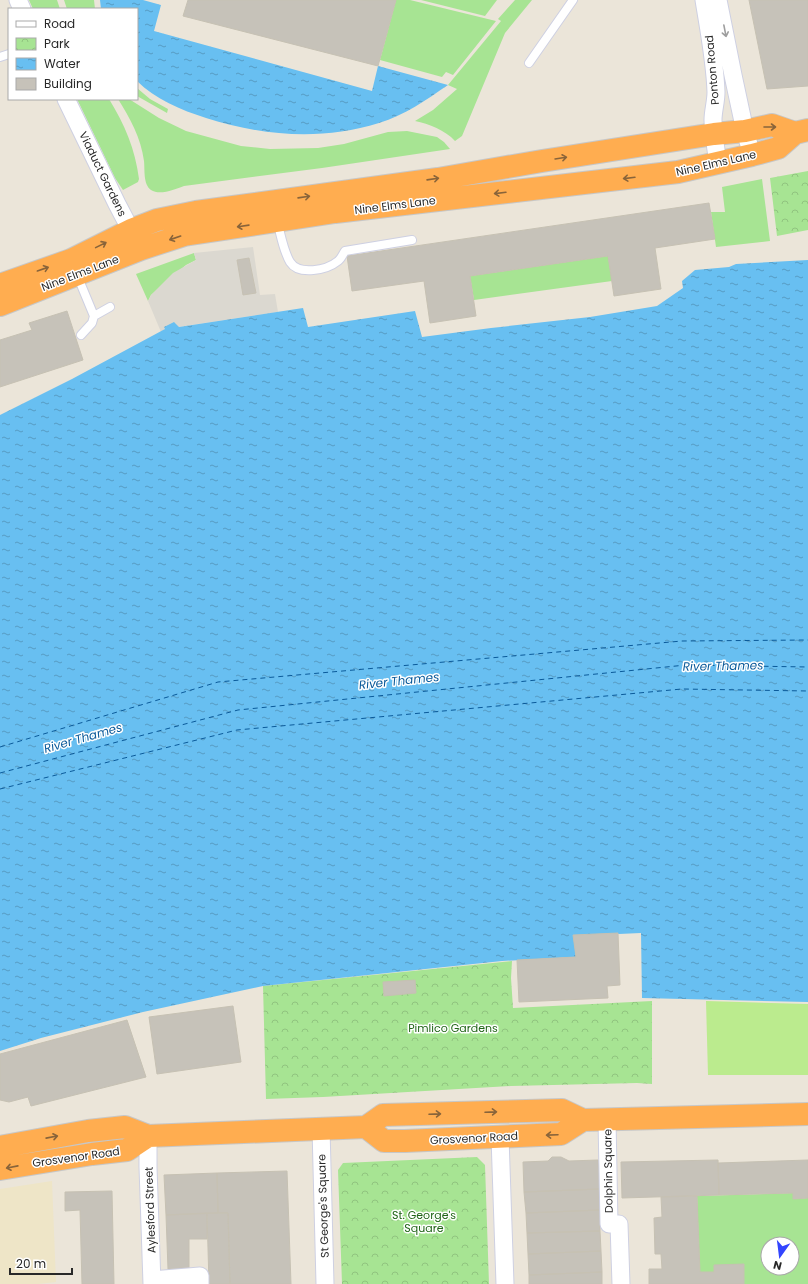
<svg xmlns="http://www.w3.org/2000/svg" width="808" height="1284" font-family="Poppins,sans-serif">
<style>
.education{fill:#eee5c7}
.grass{fill:#a7e493;fill-rule:evenodd}
.park{fill:url(#park-crowns)}
.pitch{fill:#bbeb8e}
.plaza{fill:#dbd8d0}
.water{fill:url(#water-ripples)}
.lines{fill:none;stroke-linecap:round;stroke-linejoin:round}
.ferry{stroke:#0a5a9a;stroke-width:1;stroke-dasharray:5 4;stroke-linecap:butt}
.building{fill:#c6c2b9;stroke:#c6c1b3}
.lane-casing{stroke:#ced0e2;stroke-width:10}
.street-casing{stroke:#ced0e2;stroke-width:19}
.highway-casing{stroke:#c7c7c7;stroke-width:24}
.lane{stroke:#fff;stroke-width:8}
.street{stroke:#fff;stroke-width:17}
.highway{stroke:#ffad50;stroke-width:22}
.oneway{stroke:#9e9e9e}
.oneway2{stroke:#89643a}
.labels{text-anchor:middle;stroke-width:3;stroke-linejoin:round;paint-order:stroke}
.street-label{font-size:11px;fill:#282828;stroke:#fff}
.park-label{font-size:11px;fill:#206517;stroke:#fff}
.water-label{font-size:12px;font-style:italic;fill:#0a5a9a;stroke:#fff}
</style>
<defs>
<pattern id="park-crowns" width="20" height="18" patternUnits="userSpaceOnUse"><rect width="20" height="18" fill="#a7e493"/><path d="M2 6a3 3 0 1 1 6 0M12 15a3 3 0 1 1 6 0" fill="none" stroke="#90c47f"/></pattern>
<pattern id="water-ripples" width="26" height="14" patternUnits="userSpaceOnUse"><rect width="26" height="14" fill="#68bff1"/><path d="M2 4q2-2 4 0t4 0M15 11q2-2 4 0t4 0" fill="none" stroke="#569bc3"/></pattern>
</defs>
<rect width="100%" height="100%" fill="#ebe5d9"/>
<!-- education -->
<path class="education" d="M52,1181l4,101 -18,2h-38v-95z"/>
<!-- grass -->
<path class="grass" d="M29,0h28l3,9h-27z
M64,0h30l1,9h-28z
M396,0h14l86,21 -43,54 -7,-3 -4,5 -62,-17z
M421,0h76l-12,16z
M515,0h17l-27,33 -43,103 -7,5c-10,-11 -26,-17 -40,-20l18,-11 24,-21 -9,-4 53,-64 -3,-2z
M137,88l13,11 18,10 -1,4 -30,-17z
M77,99h32c16,26 26,50 30,80l-1,3 -15,8 -8,-12z
M118,99h11l30,19 27,13 55,15 29,3 48,-1 26,-4 44,-12 19,-1 30,6 7,5 6,7 -128,19 -138,18c-9,3 -24,10 -33,4 -8,-6 -6,-20 -7,-29 -3,-23 -14,-43 -26,-62z
M762,179l8,62 -54,6 -5,-35h14l-3,-25z
M194,253l2,7 -10,5 -35,30 -3,6 -12,-27z
M608,256l4,25 -138,19 -4,-24z
M793,1193v6l15,-1v86h-64v-19h-30v7h-14l-3,-76zM768,1244h24v24h-24z"/>
<!-- park -->
<path class="park" d="M808,171v59l-31,6 -7,-58z
M512,961l-1,17 2,30 139,-7v83l-15,-1 -126,3 -188,11 -57,2 -3,-113z
M477,1157l8,8 4,119h-147l-4,-114 5,-7z"/>
<!-- pitch -->
<path class="pitch" d="M706,1001l102,3v71h-100z"/>
<!-- plaza -->
<path class="plaza" d="M253,247l7,48 15,-1 3,18 -100,15h-14l1,2 -4,3 -13,-31 3,-6 22,-22 23,-13 -2,-7z"/>
<!-- water -->
<path class="water" d="M100,0h43l18,5 -7,26 218,60 6,-25 70,19c-22,15 -43,30 -69,38 -58,18 -116,13 -173,-5 -25,-8 -51,-19 -69,-37v-72h-36z
M808,260v742l-166,-4 -1,-65 -67,3 2,21 -74,4 -239,25 -120,26 -102,26 -41,13v-636l72,-36 93,-50 -1,-2 10,-5 5,5 124,-19 5,19 107,-16 7,26 69,-9 99,-11 67,-11 26,-18 -1,-7 13,-11 34,-3 7,-3z"/>
<g class="lines">
<!-- ferry -->
<path class="ferry" d="M0,747l218,-65 464,-41 126,-1
M0,773l238,-63 448,-45 122,2
M0,789l237,-59 445,-41 126,2"/>
</g>
<!-- building -->
<path class="building" d="M188,0h208l-18,66 -195,-50z
M749,0h59v86l-41,3z
M709,203l6,36 -60,9 6,41 -47,7 -6,-40 -138,20 6,40 -46,7 -6,-42 -72,10 -5,-35z
M249,258l7,35 -13,2 -6,-35z
M67,311l16,49 -83,27v-47l32,-10 -3,-7z
M618,933l2,52 -13,1 1,12 -89,4 -2,-42 59,-3 -3,-22z
M415,980l1,13 -32,3 -1,-14z
M233,1006l8,56 -84,12 -8,-57z
M127,1020l19,57 -115,29 -3,-9 -19,5 -9,-2v-46z
M552,1157h9l8,4 29,-1 2,29 -76,3 -1,-30 25,-1z
M718,1160l1,35 -97,3 -1,-36z
M808,1160v38l-15,1v-6l-74,2 -1,-32z
M287,1171l4,113h-61l-2,-71h-10l-1,-40z
M217,1173l1,40 -52,2 -2,-40z
M600,1189v21l-74,3 -2,-21z
M112,1191l2,93h-32l-2,-74 -15,1v-19z
M697,1196l3,76h14v-7l30,-1v20h-95v-15h13l-1,-15h-6l-1,-36 8,-1 -1,-20z
M600,1210v21l-73,2 -1,-20z
M207,1213v26h-18v29l-21,1 -2,-54z
M207,1213h21l2,71h-21z
M600,1231l1,20 -73,3 -1,-21z
M601,1251l1,21 -73,3 -1,-21z
M602,1272v12h-73v-9z"/>
<g class="lines">
<defs>
<path id="lane" d="M0,57l9,-3
M529,63l44,-63
M277,221c4,14 6,29 13,41 9,14 37,8 48,-1 3,-2 5,-7 7,-10l67,-11
M77,275l17,41 -2,7 -11,12
M94,316l16,-9"/>
<path id="street" d="M18,0l4,9
M704,0c5,31 11,61 12,92 0,10 -3,19 -3,28 0,14 3,29 5,43
M718,0l15,75 12,56 7,24
M66,99l51,105 19,36
M607,1119l2,105h10l2,60
M321,1128l4,156
M148,1136v31l4,117
M500,1137l5,147
M152,1280l48,-4v8"/>
<path id="highway" d="M0,285l71,-25 60,-30 26,-10 39,-8 242,-33 104,-18 172,-27 31,-3 27,-6 23,8 13,-3
M0,305l141,-56 43,-14 151,-23 343,-40 74,-17 26,-7 17,-15
M366,1127l18,14h21l156,-7 22,-14
M0,1147l88,-16 37,-4 23,9 218,-9 17,-12 179,-5 21,10 225,-6
M0,1169l92,-15 35,-4 21,-14"/>
</defs>
<!-- lane casing -->
<use href="#lane" class="lane-casing"/>
<!-- street casing -->
<use href="#street" class="street-casing"/>
<!-- highway casing -->
<use href="#highway" class="highway-casing"/>
<!-- lane -->
<use href="#lane" class="lane"/>
<!-- street -->
<use href="#street" class="street"/>
<!-- highway -->
<use href="#highway" class="highway"/>
</g>
<!-- one-way arrows -->
<defs><path id="oneway-shaft" d="M-6 0H5M1.5-3L5.5 0L1.5 3" fill="none" stroke-width="1.6" stroke-linecap="round" stroke-linejoin="round"/></defs>
<use class="oneway" href="#oneway-shaft" transform="translate(725 31) rotate(79)"/>
<g class="oneway2">
<use href="#oneway-shaft" transform="translate(770 127)"/>
<use href="#oneway-shaft" transform="translate(561 158) rotate(-9)"/>
<use href="#oneway-shaft" transform="translate(629 178) rotate(173)"/>
<use href="#oneway-shaft" transform="translate(433 179) rotate(-8)"/>
<use href="#oneway-shaft" transform="translate(500 193) rotate(173)"/>
<use href="#oneway-shaft" transform="translate(304 197) rotate(-8)"/>
<use href="#oneway-shaft" transform="translate(243 226) rotate(172)"/>
<use href="#oneway-shaft" transform="translate(175 238) rotate(161)"/>
<use href="#oneway-shaft" transform="translate(101 245) rotate(-26)"/>
<use href="#oneway-shaft" transform="translate(43 269) rotate(-19)"/>
<use href="#oneway-shaft" transform="translate(491 1112) rotate(-2)"/>
<use href="#oneway-shaft" transform="translate(435 1114) rotate(-2)"/>
<use href="#oneway-shaft" transform="translate(552 1135) rotate(178)"/>
<use href="#oneway-shaft" transform="translate(52 1137) rotate(-11)"/>
<use href="#oneway-shaft" transform="translate(12 1167) rotate(169)"/>
</g>
<g class="labels">
<!-- street labels -->
<g class="street-label">
<text transform="translate(712 70) rotate(-95)" y="4">Ponton Road</text>
<text transform="translate(716 163) rotate(-13)" y="4">Nine Elms Lane</text>
<text transform="translate(103 174) rotate(64)" y="4">Viaduct Gardens</text>
<text transform="translate(395 205) rotate(-7)" y="4">Nine Elms Lane</text>
<text transform="translate(80 273) rotate(-21)" y="4">Nine Elms Lane</text>
<text transform="translate(474 1138) rotate(-3)" y="4">Grosvenor Road</text>
<text transform="translate(76 1157) rotate(-8)" y="4">Grosvenor Road</text>
<text transform="translate(608 1171) rotate(-91)" y="4">Dolphin Square</text>
<text transform="translate(323 1206) rotate(-92)" y="4">St George's Square</text>
<text transform="translate(150 1210) rotate(-92)" y="4">Aylesford Street</text>
</g>
<!-- park labels -->
<g class="park-label">
<text x="453" y="1032">Pimlico Gardens</text>
<text x="424" y="1219">St. George's<tspan x="424" dy="13">Square</tspan></text>
</g>
<!-- water labels -->
<g class="water-label">
<text transform="translate(723 666) rotate(-1)" y="4">River Thames</text>
<text transform="translate(399 681) rotate(-6)" y="4">River Thames</text>
<text transform="translate(83 738) rotate(-16)" y="4">River Thames</text>
</g>
</g>
<!-- legend -->
<rect x="8" y="8" width="130" height="92" fill="#ffffff" stroke="#a9a9a9"/>
<rect x="16" y="21" width="20" height="6" fill="#ffffff" stroke="#a9a9a9"/>
<text x="44" y="28" font-size="12" fill="#282828">Road</text>
<rect x="16" y="38" width="20" height="12" fill="url(#park-crowns)" stroke="#a9a9a9"/>
<text x="44" y="48" font-size="12" fill="#282828">Park</text>
<rect x="16" y="58" width="20" height="12" fill="url(#water-ripples)" stroke="#a9a9a9"/>
<text x="44" y="68" font-size="12" fill="#282828">Water</text>
<rect x="16" y="78" width="20" height="12" fill="#c6c2b9" stroke="#a9a9a9"/>
<text x="44" y="88" font-size="12" fill="#282828">Building</text>
<!-- north arrow -->
<g transform="translate(780 1256) rotate(194)"><circle r="19" fill="#ffffff" stroke="#a9a9a9"/>
<path d="M0-3L7 15L0 10L-7 15Z" fill="#3345fe"/>
<text y="-6" font-size="11" font-weight="bold" text-anchor="middle" fill="#282828">N</text>
</g>
<!-- scale -->
<path d="M10 1268v6h62v-6" fill="none" stroke="#282828" stroke-width="2"/>
<text x="16" y="1268" font-size="12" fill="#282828" stroke="#ffffff" stroke-width="3" paint-order="stroke">20 m</text>
</svg>
